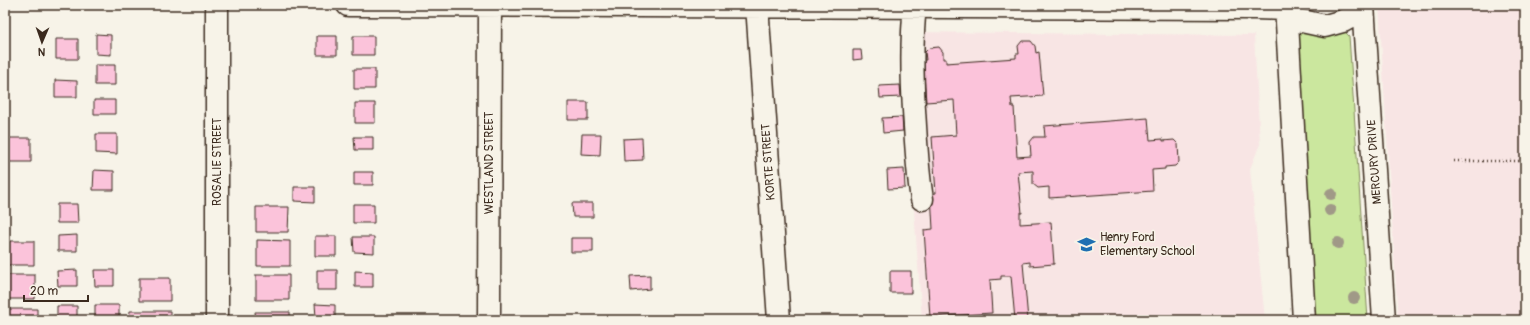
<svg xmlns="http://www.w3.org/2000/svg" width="1530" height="325" font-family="Pangolin,sans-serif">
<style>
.built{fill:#f8e5e4}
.green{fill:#cbe79e;stroke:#83885e}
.building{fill:#fbc3da;stroke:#3b2a1e}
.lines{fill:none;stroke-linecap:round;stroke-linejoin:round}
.minor-casing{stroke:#3b2a1e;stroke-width:25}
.path{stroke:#3b2a1e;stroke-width:2.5;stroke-dasharray:1 3;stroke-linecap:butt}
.minor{stroke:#f7f3e8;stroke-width:22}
.tree{fill:#a09987}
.labels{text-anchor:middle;stroke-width:3;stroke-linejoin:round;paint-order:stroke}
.street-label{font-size:12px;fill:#3b2a1e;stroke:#f7f3e8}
.poi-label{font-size:12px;fill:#3b2a1e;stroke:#f7f3e8;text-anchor:start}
</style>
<rect width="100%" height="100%" fill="#f7f3e8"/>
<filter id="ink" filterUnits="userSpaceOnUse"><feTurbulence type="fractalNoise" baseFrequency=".025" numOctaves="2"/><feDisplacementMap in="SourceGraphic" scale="8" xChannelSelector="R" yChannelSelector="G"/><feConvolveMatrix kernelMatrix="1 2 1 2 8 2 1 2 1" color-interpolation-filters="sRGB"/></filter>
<g filter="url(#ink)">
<!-- built -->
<path class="built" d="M1379,5h146v315h-127z
M901,32l353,3 6,109 -10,25 15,151h-343z"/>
<!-- green -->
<path class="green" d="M1301,27l44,5 4,4 19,284h-57l-16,-285z"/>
<!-- building -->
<path class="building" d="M96,34l15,1v20l-15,-1z
M317,36h20v19h-20z
M353,36h21v19h-21z
M56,39h22v20h-22z
M1022,41h9l4,5 1,7 3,-1 4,44 -32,2 1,9h2l3,50 14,-1 -1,-14 4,-5h11l-1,-11 104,-8 2,22 13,-1v2l11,-1 4,4 1,18 -4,4 -10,1v2l-13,1 1,21 -104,7v-11l-11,1 -5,-4v-13l-15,1 4,41h-2v11l31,-2 3,42 -24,2v-4l-7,1 5,57h-13l-4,-44h-10v3l-11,1 2,33 -62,4 -6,-87 9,-1 -2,-35 5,-1 -4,-56 24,-2 -2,-35 -28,2 -3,-42h3l-1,-8 4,-4 10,-1 4,5v7h3v4l70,-5v-4h3l-1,-8z
M853,50h8l1,9 -9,1z
M95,65h20v20h-20z
M354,69h21v20h-21z
M55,80l22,1v16h-22z
M900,85l1,12 -21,1 -1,-12z
M94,100h21v14h-21z
M568,102h20v18h-20z
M355,103h20v20h-20z
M902,117l1,14 -20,2 -1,-15z
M96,134h21v20l-21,-1z
M582,134h19l-1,21 -19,-1z
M354,137h19v13h-18z
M5,138h26v24h-26z
M642,138l1,22 -19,1 -1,-22z
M904,169l1,19 -17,1 -1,-19z
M94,170l20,1v19h-21z
M354,172h19v13h-19z
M294,187h21v15l-21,-1z
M572,203h21v14h-20z
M57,204h20l1,19h-21z
M353,204h21v19h-21z
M256,207h33l-1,25h-32z
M77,235v16h-19v-15z
M315,236h21v20h-21z
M353,237h21v16l-20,-1z
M571,238h22v14h-22z
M257,240l33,1v25h-33z
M5,241h29v24h-29z
M77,270v16h-19l-1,-15z
M94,270h20v16h-19z
M317,270h20v20h-20z
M355,271l18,1v15h-18z
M890,271h21v22h-21z
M5,275h30v24h-30z
M256,275h33v25h-33z
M650,275v14l-19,2 -1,-15z
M139,278h31v23h-31z
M315,304l20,1v13l-19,-1z
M95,305h24v15h-24z
M57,306h20v14h-20z
M7,309h30v11h-30z
M130,311h40v9h-41z
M255,312h35v6l16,1v1h-50z"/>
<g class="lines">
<defs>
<path id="minor" d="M348,5l907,3 31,1 11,11 28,6 18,-5 20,-11
M757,5l22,315
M1286,5l18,315
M1363,5l21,315
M915,6c-4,35 -3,69 -1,104 2,30 3,59 8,89
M217,320v-315
M489,320l1,-315"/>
</defs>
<!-- minor casing -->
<use href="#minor" class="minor-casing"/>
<!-- path -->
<path class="path" d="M1454,161h71"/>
<!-- minor -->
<use href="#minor" class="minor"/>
</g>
<!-- trees -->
<g class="tree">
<circle cx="1331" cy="194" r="6"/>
<circle cx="1330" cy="210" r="6"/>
<circle cx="1338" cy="243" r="6"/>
<circle cx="1354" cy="298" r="6"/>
</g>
</g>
<!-- icons -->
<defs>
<symbol id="school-bare" viewBox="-9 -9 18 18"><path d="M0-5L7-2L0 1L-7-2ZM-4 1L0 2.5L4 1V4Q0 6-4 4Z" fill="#1f6fb2" stroke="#f7f3e8" stroke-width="2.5" paint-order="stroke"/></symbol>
</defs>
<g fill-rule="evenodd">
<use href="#school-bare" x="1074" y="232" width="25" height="25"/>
</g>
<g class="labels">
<!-- street labels -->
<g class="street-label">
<text transform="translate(217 162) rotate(-90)" y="4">ROSALIE STREET</text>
<text transform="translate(768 162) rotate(-94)" y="4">KORTE STREET</text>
<text transform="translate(1374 162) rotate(-94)" y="4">MERCURY DRIVE</text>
<text transform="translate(489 163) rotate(-90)" y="4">WESTLAND STREET</text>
</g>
<!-- poi labels -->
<g class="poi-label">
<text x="1100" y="241">Henry Ford<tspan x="1100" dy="14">Elementary School</tspan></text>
</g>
</g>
<!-- margin -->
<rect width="1530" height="325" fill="none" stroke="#f7f3e8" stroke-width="20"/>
<rect x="10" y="10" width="1510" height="305" fill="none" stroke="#3b2a1e" stroke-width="1.5" filter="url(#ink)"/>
<!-- north arrow -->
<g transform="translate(42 42) rotate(182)" stroke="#f7f3e8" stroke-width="3" paint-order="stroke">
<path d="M0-3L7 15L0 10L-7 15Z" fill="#3b2a1e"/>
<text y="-6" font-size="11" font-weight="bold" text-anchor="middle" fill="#3b2a1e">N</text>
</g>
<!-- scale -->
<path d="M24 295v6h64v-6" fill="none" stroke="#3b2a1e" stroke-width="2"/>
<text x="30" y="295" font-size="12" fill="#3b2a1e" stroke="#f7f3e8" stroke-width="3" paint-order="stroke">20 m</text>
</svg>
